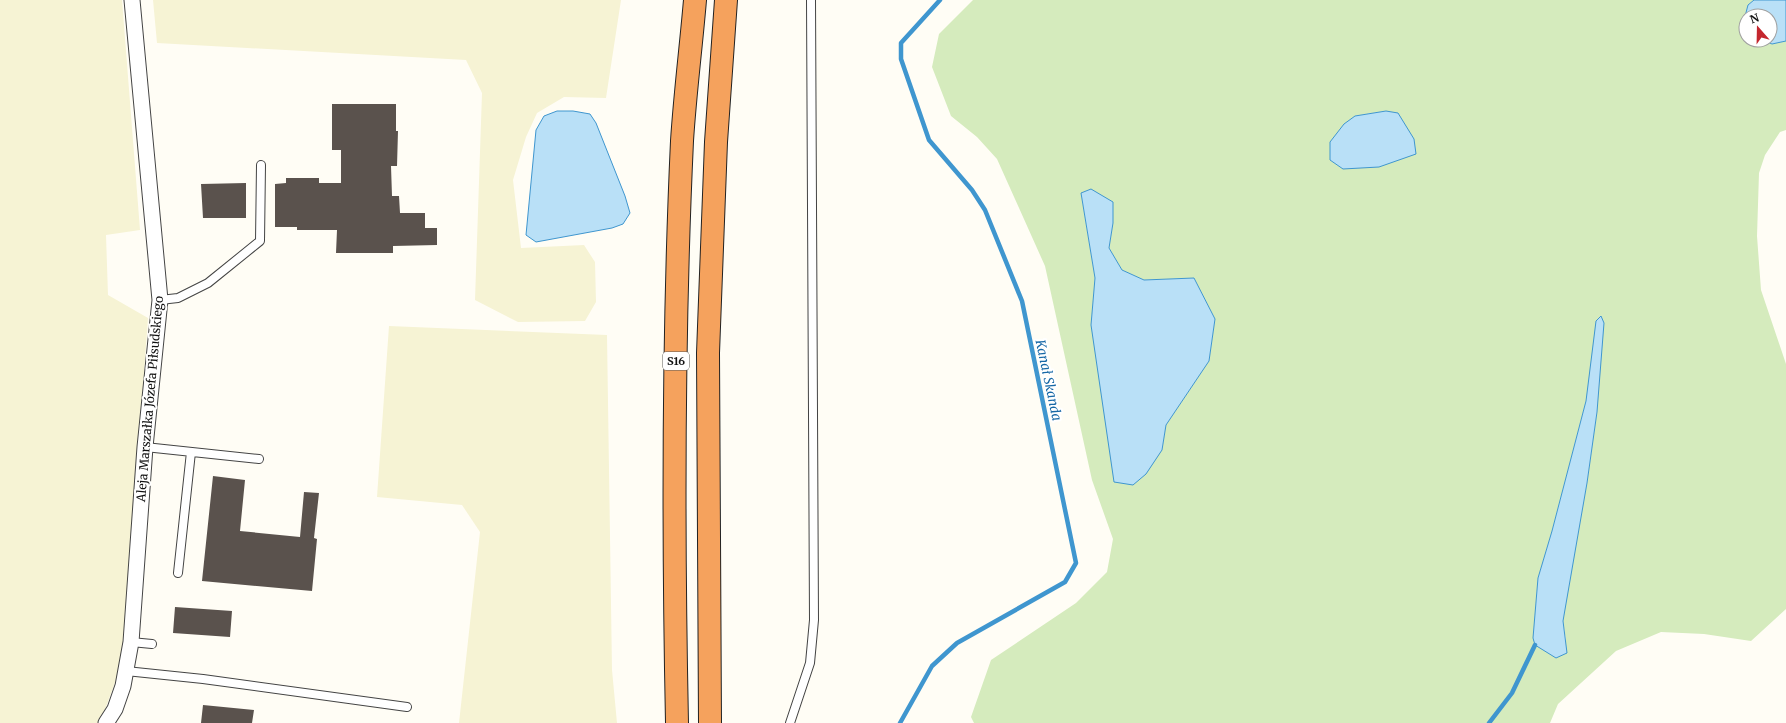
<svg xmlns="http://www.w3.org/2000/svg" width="1786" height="723" font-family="Merriweather,serif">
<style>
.farmland{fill:#f6f3d4}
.green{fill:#d5ebbd;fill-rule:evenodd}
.water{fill:#b9e0f7;stroke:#3f96cf}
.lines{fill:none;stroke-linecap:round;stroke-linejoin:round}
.stream{stroke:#3f96cf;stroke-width:4.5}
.building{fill:#5a524d}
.service-casing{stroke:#444;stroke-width:10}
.minor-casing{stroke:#444;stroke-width:17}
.motorway-casing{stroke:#222;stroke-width:24}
.service{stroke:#fff;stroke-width:8}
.minor{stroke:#fff;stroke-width:15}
.motorway{stroke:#f5a25d;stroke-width:22}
.labels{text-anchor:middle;stroke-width:4;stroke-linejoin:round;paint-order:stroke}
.shield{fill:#fff;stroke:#585858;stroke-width:1}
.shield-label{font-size:11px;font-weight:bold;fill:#111}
.street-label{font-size:12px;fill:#111;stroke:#fff}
.water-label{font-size:13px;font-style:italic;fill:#1768a6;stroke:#fff}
</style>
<rect width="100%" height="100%" fill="#fffdf5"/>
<!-- farmland -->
<path class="farmland" d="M0,0h122l18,230 -34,5 2,60 40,23 -25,343 -23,62h-100z
M153,0h468l-15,98 -42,-1 -27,16 -11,24 -13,43 8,68 63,-3 11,17 1,40 -11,19 -67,1 -43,-22 7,-207 -16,-33 -309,-17z
M389,326l218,9 5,335 5,53h-158l21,-191 -18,-27 -85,-8z"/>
<!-- green -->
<path class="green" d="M973,0h781l-6,5 -5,19 3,5v11h17l9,4 14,-3v89l-6,2 -15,23 -6,18 -2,63 4,54 25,74v245l-35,32 -47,-7 -43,-2 -45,19 -58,53 -8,19h-576l-3,-6 20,-57 85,-57 31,-31 6,-33 -21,-59 -47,-214 -48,-107 -20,-22 -26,-21 -19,-49 7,-33zM1386,111l30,43 -61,-38zM1081,193l32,9v21l-4,25 13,22 22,10 50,-2 21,41 -6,42 -43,64 -4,25 -71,-125 4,-47zM1592,367l5,45 -10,71 -22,118 -2,20 3,20 -33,-3 5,-60 14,-47 34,-130z"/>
<!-- water -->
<path class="water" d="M1754,0h32v41l-14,3 -9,-4h7v-24h-24v13l-3,-5 5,-19z
M557,111h16l17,3 6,9 29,73 5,17 -7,11 -11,4 -76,14 -10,-7 10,-105 8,-14z
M1386,111l12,2 16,26 2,15 -37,13 -36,2 -13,-9v-18l14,-18 11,-8z
M1091,189l22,13v21l-4,25 13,22 22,10 50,-2 21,41 -6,42 -43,64 -4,25 -16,24 -13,11 -19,-3 -23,-157 4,-47 -14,-85z
M1601,316l3,7 -7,89 -10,71 -24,138 4,32 -11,5 -21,-13 -2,-7 5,-60 14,-47 34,-130 10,-80z"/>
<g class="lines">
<!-- stream -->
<path class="stream" d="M900,723l32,-57 25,-23 108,-61 11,-19 -54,-262 -37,-91 -13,-20 -43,-50 -28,-81v-16l39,-43
M1489,723l23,-30 23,-48"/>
</g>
<!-- building -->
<path class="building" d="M332,104h64v27h2l-1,35h-6l1,30h7l1,17h25v15h12v17l-44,1v7h-57l1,-23h-40v-3h-22v-43l11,-1v-5h33v5h22v-33h-9z
M246,183v35h-43l-2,-34z
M213,476l32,4 -5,51 60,6 4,-45 15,1 -5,45 3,1 -5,52 -110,-10z
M175,607l57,4 -2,26 -57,-4z
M203,705l51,5 -2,13h-51z"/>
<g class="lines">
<defs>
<path id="service" d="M160,300l18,-2 30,-15 52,-42 1,-76
M145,447l114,12
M178,573l13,-121
M131,642l21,2
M126,671l77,8 204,28
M790,723l20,-60 4,-43 -3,-620"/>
<path id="minor" d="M106,723l9,-14 8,-23 8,-44 14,-195 15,-147 -28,-300"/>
<path id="motorway" d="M677,723c-4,-194 -4,-388 5,-582 3,-47 9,-94 13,-141
M710,723l-2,-370 8,-211 10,-142"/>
</defs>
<!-- service casing -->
<use href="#service" class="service-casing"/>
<!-- minor casing -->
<use href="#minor" class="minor-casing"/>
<!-- motorway casing -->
<use href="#motorway" class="motorway-casing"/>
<!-- service -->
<use href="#service" class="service"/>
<!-- minor -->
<use href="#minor" class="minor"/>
<!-- motorway -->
<use href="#motorway" class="motorway"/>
</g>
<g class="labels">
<!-- shield labels -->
<rect class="shield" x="663" y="352" width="26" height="18" rx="3"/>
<g class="shield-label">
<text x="676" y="365">S16</text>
</g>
<!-- street labels -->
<g class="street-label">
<text transform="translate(150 399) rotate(-85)" y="4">Aleja Marszałka Józefa Piłsudskiego</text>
</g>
<!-- water labels -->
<g class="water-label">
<text transform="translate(1049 380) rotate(78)" y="5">Kanał Skanda</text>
</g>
</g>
<!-- north arrow -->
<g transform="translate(1758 28) rotate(340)"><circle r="19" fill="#ffffff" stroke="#a0a0a0"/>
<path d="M0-3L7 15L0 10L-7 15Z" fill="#c4262e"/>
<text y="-6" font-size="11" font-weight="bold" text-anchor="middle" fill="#111111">N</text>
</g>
</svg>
